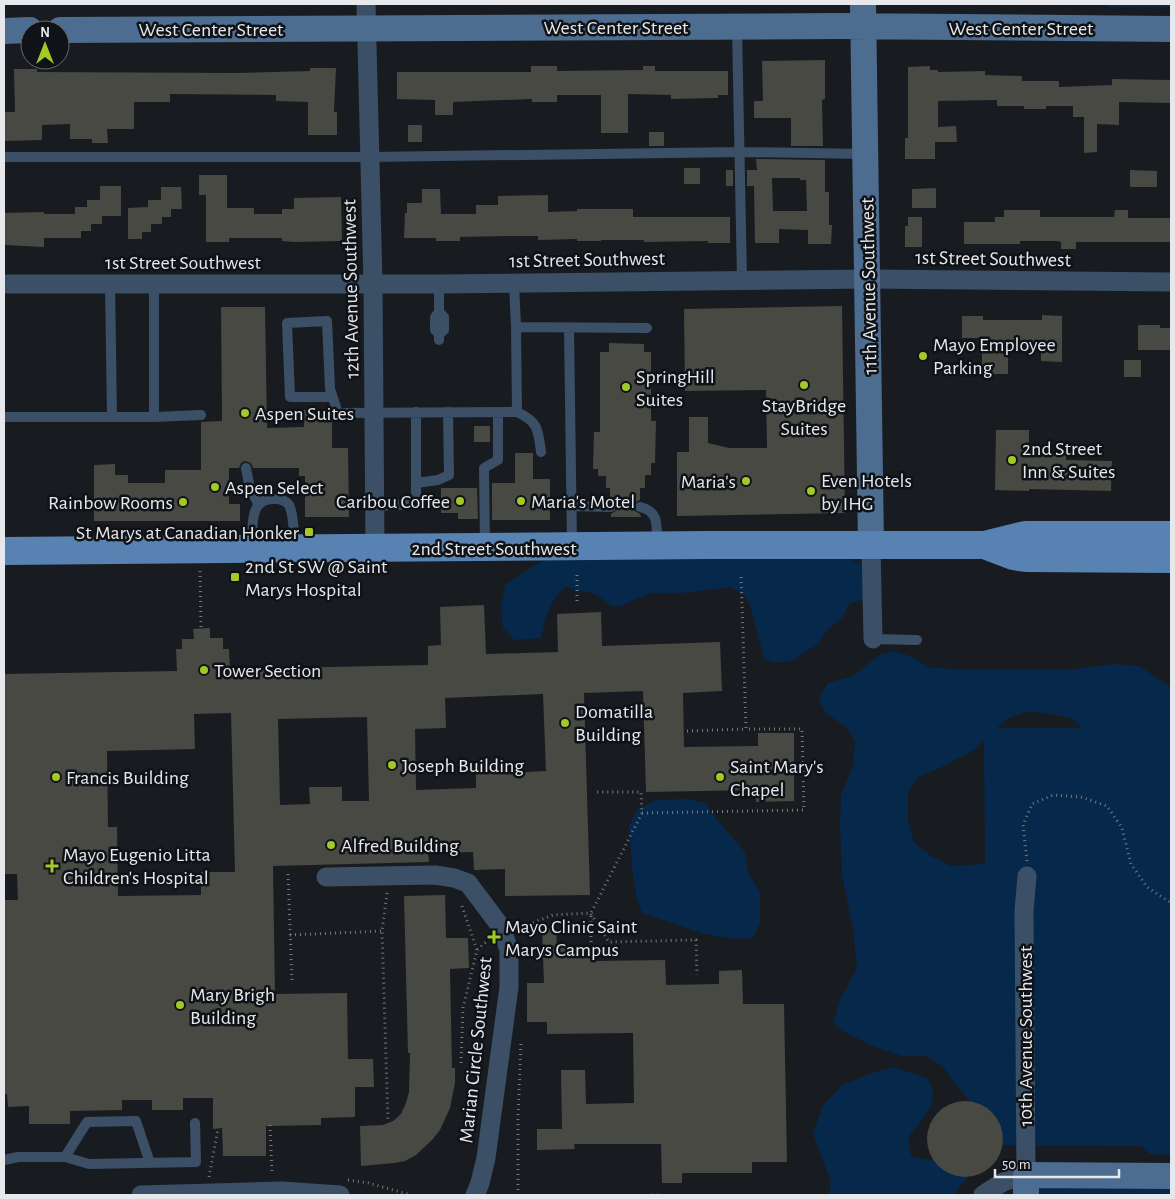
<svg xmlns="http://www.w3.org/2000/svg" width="1175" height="1199" font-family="'Alegreya Sans',sans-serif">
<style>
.green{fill:#06284b;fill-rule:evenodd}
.building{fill:#474942;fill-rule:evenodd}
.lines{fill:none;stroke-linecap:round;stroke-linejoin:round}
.path{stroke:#76797d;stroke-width:3;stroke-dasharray:1 4;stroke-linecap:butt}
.lane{stroke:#3b4f66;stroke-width:10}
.street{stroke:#3b4f66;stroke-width:19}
.secondary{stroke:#4c6c90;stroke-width:26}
.primary{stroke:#5882b1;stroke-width:28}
.poi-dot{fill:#a3c926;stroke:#0f1217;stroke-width:2}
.labels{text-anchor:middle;stroke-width:5;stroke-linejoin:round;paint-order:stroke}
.street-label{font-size:20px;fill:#e6e8ec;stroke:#0f1217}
.poi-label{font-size:20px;fill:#e6e8ec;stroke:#0f1217;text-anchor:start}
</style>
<rect width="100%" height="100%" fill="#181c20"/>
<!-- green -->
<path class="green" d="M1107,4h63v3h-63z
M560,553l283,4 32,12 7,13c-6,17 -17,17 -33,22l-7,14 -15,12 -9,14 -13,8 -10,8 -20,3 -11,-5 -13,-50 -6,-12 -14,-9 -50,6h-30l-18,7 -13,7 -10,-2 -15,-11 -29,-7c-18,15 -20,29 -25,51l-26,2 -12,-12 -2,-19 4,-24 32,-21z
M894,651l19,6 15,10 26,2h121l39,-5 25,2 32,21v468l-21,-1 -9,-8 -155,-1v-16l-4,-2 4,-3v-11l-12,-6 -32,-41 -16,-10h-24l-27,-9 -31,-15 -10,-9 5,-21 18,-34 -4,-40 -11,-53 -2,-49 1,-31 12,-29 2,-24 -9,-15 -21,-15 -6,-14 9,-15 25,-7 27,-21zM1025,712l21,1 26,5 10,10h-85l10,-9zM984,740l1,124 -34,2 -20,-10 -17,-14 -6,-22v-28l11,-15 25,-11 30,-16z
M688,799l18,4 8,13 31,36 3,21 12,19v30l-7,16 -20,1 -32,-6 -59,-20 -6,-18 -4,-28 -3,-40 7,-17 20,-10z
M894,1067l33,11c2,4 6,11 6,16 1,14 -16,33 -25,42l3,21c24,4 34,5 57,-4l9,13 -24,29h-124l2,-13 -18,-48 10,-29 19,-20 36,-14z
M1171,1171v24h-153l33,-16z"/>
<!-- building -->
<path class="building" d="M825,60v39l-3,1 1,46h-32v-28h-37v-17h9l-1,-40z
M531,66h26v5l86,-1v-4h12v5h73v24h-10v3l-47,1v-4l-43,-1v39h-27v-38h-44v7h-25v-3l-79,3v13h-18v-15l-38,-1v-27h134z
M930,66v4h8v2l47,-1v4l37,1v5h37v6l53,-2v-6l59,1v23l-52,-1v23l-22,-1v28l-13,1v-36h-11v-11h-27v3h-22v-3h-27v-6l-59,1v26l18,-1 1,16h-22v17h-30v-21h3v-71z
M310,68h26l-2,44h3v23h-29v-33l-32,-1v-6l-106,-1v8h-36v27h-27l1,14h-16v-4h-22v-15l-28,1v15l-38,1v-29h11l-1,-43h23v3l202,1 71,-2z
M408,125h14v17h-14z
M649,132h15v14h-15z
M756,159l69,1v32h4v33h3l-1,19h-23v-14l-29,-1v14h-24l-1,-57h-7v-16h10zM772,178h28v2h6l1,31h-34z
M684,168h16v16h-16z
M726,170h7v16h-7z
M1130,170l27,1v16h-27z
M199,175h28v33h27v6h28v-5h12v-11l47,-1 1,44 -48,1 -12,-1v-3h-53v4h-23v-47h-7z
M100,186h21v30h-19v8h-11v7h-10v7h-37v9l-40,-2v-32l40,-1v2h31v-7h12v-7h13z
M161,187h20l1,22h-11v8h-9v7h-11v8h-9v7h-14v-31l20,-1v-7h13z
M936,188v20h-24v-19z
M422,189h18l1,25h35v-9h22v-9l50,-1v17l29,-1v-2h56v8h97v26h-22v-2l-64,1v-2h-43v1h-24v-2l-39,1v-4h-30l-48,1v4h-24v-3h-32l1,-25h2v-10h15z
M1004,210h36v7h74l1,-7h13v8h43v24h-95v7h-15v-7l-5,-1h-36v3h-56v-22h31v-5h9z
M908,217h14v30h-17v-21h3z
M842,306l3,207 -168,3v-64h12v-35h19v26l21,5h38l-1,-58 -81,1 -1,-82z
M221,307h44l2,121 37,-1v-17h26l2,6v32h16l1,69h-44v-41h-6v-8h-46l-2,-5 -6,-2 -4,2 -2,5h-10v36h11v17h-146v-56l21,-1v11h13v8h37v-13h36v-48l21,-1z
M1042,315l20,1v46l-21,-1v-15l-33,-1v29h-26v-36h-20v-22h21v4h59z
M1138,325h22v3h11v22h-33z
M609,343l35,1v8h7v69h5l-1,42h-4v12h-6v13h-5v12l-4,2 -3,3 2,6 5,3 1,3h-30v-3l6,-4v-6l-7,-4v-12h-4v-12h-8v-7h-5l1,-37h6v-80h9z
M1124,360h17v17h-17z
M474,426h16v16h-16z
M996,430h33v24h37v6l46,1 -1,30 -82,-2v2l-34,-1z
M515,453h18v26h17v41h-58v-37h23z
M441,488h36l1,31h-20v-6h-17z
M484,605l2,49 72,-2 -1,-38 44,-2 1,34 118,-4 2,49 -39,2 1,54 74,-1v-13h36v68l-38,1v-12l-110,2 -3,-101 -59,2 6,202 -85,1v-27l-31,1 -1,-18 -45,1 1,9 -156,4 2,128 72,-1 1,66h25l1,28h-19v30l-34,1v7l-55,1v30h-43l-1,-28 -9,1v-31h-30v12h-31v-10h-30v10l-52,1v13h-41v-18l-21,1 -1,-13h-3v-194h14l-1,-26h-13v-200l173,-3 -1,-22h6v-10h12l-1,-10 17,-1v10h13v11h6l1,20 198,-4v-19l13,-1 -1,-38zM543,694l3,77 -40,2v-12h-30v27l-60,2 -1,-61 31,-1 -1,-30zM231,713l4,159h-34v23l-83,1 -1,-69h-9l-1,-76 88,-2 -1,-35zM367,717l2,84h-27v-14h-33l1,17 -30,1 -2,-86z
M445,895l1,43h22l1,30 -19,1 2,99h3v15l-5,25 -10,22 -8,10 -16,15 -11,6 -11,2 -33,3 -1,-40 23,-1 10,-4 8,-7 5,-11 3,-11 1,-39h-2l-4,-157z
M542,928h14l1,19 13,-1v9h24v6l71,-1 1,25 53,-1v-13l23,-1 1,34h41l3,158h-35v11h-70v10h-20l-1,-39h-87l1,5 -38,1v-21h25l-1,-59h24l1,34 48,-1 -1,-70 -86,1v-12h-20v-39h17z
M927 1139a38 38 0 1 1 76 0a38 38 0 1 1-76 0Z"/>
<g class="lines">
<!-- path -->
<path class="path" d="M200,571l1,56
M577,575v30
M687,731l59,-2
M642,813l162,-3 -2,-81h-56l-5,-154
M1027,861l-4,-36 9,-21 21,-9 28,2 26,9 15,22 9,36 16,23 24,16
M288,874l4,107
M387,893l-5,38 6,190
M462,906l15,44
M591,914l18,28 87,-2 1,35
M519,928l34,-13 38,-2
M290,935l92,-4
M591,947v-34l51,-100 -1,-21h-44
M461,1063l2,-55 14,-58 11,-10
M270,1125l2,49
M209,1177l9,-48
M348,1180l20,3 43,12
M518,1195v-78l3,-76
M652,1195h10"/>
<!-- lane -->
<path class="lane" d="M737,28l5,252
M4,157h366l370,-5 125,2
M514,283l2,44
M110,284l2,132
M439,284v28l-4,5v13l4,4v6
M569,328l3,216
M439,334l5,-4v-13l-5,-5
M331,397h-41l-3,-74 40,-2 3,68 8,24 179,-1 -1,-85 131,1
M517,412c22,10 21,18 24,40
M4,417h150l47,-2
M154,417v-133
M246,468l4,21 8,14
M416,483l22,-3 11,-5 -1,-63
M375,506l41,-2v-92
M571,506l40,1
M640,507c21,5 16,21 17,38
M485,546l-1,-78 14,-8v-47
M252,547c1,-18 -4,-50 23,-48 5,0 11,2 14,6 5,9 5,32 6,43
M873,639l44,1
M65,1157l22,-35 49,-1 14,42
M4,1160l14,-3h47l24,7 107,-2 -1,-39"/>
<!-- street -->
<path class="street" d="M366,4l7,280 2,265
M4,284h435l429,-5 303,3
M871,545l2,94
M326,877l109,-2 19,3 14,5 33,44 8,23v37l-23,171 -6,25 -5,12
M141,1195l141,-4 58,4
M983,1195l20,-13 23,-7 -2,-264 3,-35"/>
<!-- secondary -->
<path class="secondary" d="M863,4l8,541
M60,30l780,-4 331,3
M4,31l26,-1
M1026,1195v-20l145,1"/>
<!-- primary -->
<path class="primary" d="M984,545l29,11 13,2 145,1
M4,551l704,-6h276l41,-10h146"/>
</g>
<!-- markers -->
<g class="poi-dot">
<circle cx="923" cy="356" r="5"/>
<circle cx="804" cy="385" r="5"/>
<circle cx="626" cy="387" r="5"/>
<circle cx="245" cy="413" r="5"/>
<circle cx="1012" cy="460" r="5"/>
<circle cx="746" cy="481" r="5"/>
<circle cx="215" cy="487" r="5"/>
<circle cx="811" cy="491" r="5"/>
<circle cx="460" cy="501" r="5"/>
<circle cx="521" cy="501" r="5"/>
<circle cx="183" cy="502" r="5"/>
<rect x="304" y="527" width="10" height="10" rx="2.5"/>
<rect x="230" y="572" width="10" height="10" rx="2.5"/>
<circle cx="204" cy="670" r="5"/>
<circle cx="565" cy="723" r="5"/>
<circle cx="392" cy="765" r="5"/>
<circle cx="56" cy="777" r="5"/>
<circle cx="720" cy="777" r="5"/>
<circle cx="331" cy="845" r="5"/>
<path d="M49.5 858.5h5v5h5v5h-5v5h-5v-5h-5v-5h5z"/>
<path d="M491.5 929.5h5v5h5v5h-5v5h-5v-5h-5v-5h5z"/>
<circle cx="180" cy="1005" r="5"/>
</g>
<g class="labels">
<!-- street labels -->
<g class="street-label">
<text x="616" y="34">West Center Street</text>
<text x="1021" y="35">West Center Street</text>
<text x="211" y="36">West Center Street</text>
<text transform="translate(993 258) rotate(1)" y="7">1st Street Southwest</text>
<text transform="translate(587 259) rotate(-1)" y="7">1st Street Southwest</text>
<text x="183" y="269">1st Street Southwest</text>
<text transform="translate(868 286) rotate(-91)" y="7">11th Avenue Southwest</text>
<text transform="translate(350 289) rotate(-91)" y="7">12th Avenue Southwest</text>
<text x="494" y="555">2nd Street Southwest</text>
<text transform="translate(1025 1036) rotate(-90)" y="7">10th Avenue Southwest</text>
<text transform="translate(475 1050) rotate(-84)" y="7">Marian Circle Southwest</text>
</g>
<!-- poi labels -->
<g class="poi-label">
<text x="933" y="351">Mayo Employee<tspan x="933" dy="23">Parking</tspan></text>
<text x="636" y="383">SpringHill<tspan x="636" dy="23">Suites</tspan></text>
<text x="804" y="412" text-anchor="middle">StayBridge<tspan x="804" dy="23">Suites</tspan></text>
<text x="255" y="420">Aspen Suites</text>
<text x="1022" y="455">2nd Street<tspan x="1022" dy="23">Inn &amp; Suites</tspan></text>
<text x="821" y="487">Even Hotels<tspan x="821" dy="23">by IHG</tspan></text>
<text x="736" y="488" text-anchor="end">Maria's</text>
<text x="225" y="494">Aspen Select</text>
<text x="450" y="508" text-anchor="end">Caribou Coffee</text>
<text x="531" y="508">Maria's Motel</text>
<text x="173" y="509" text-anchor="end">Rainbow Rooms</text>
<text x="299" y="539" text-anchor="end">St Marys at Canadian Honker</text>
<text x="245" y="573">2nd St SW @ Saint<tspan x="245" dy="23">Marys Hospital</tspan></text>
<text x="214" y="677">Tower Section</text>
<text x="575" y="718">Domatilla<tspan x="575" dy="23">Building</tspan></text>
<text x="402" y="772">Joseph Building</text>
<text x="730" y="773">Saint Mary's<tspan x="730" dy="23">Chapel</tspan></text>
<text x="66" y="784">Francis Building</text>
<text x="341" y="852">Alfred Building</text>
<text x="63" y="861">Mayo Eugenio Litta<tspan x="63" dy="23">Children's Hospital</tspan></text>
<text x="505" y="933">Mayo Clinic Saint<tspan x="505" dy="23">Marys Campus</tspan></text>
<text x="190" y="1001">Mary Brigh<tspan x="190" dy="23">Building</tspan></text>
</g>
</g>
<!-- border -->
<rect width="1175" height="1199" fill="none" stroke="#e6e8ec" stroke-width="10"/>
<!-- north arrow -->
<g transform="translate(45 45)"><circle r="24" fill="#0f1217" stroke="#65686c"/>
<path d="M0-4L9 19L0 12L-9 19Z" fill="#a3c926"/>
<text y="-8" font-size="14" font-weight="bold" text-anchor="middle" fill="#e6e8ec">N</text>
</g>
<!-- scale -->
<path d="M995 1169v8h124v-8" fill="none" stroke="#e6e8ec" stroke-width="2.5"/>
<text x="1002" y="1169" font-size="15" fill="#e6e8ec" stroke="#0f1217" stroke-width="4" paint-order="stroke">50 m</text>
</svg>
